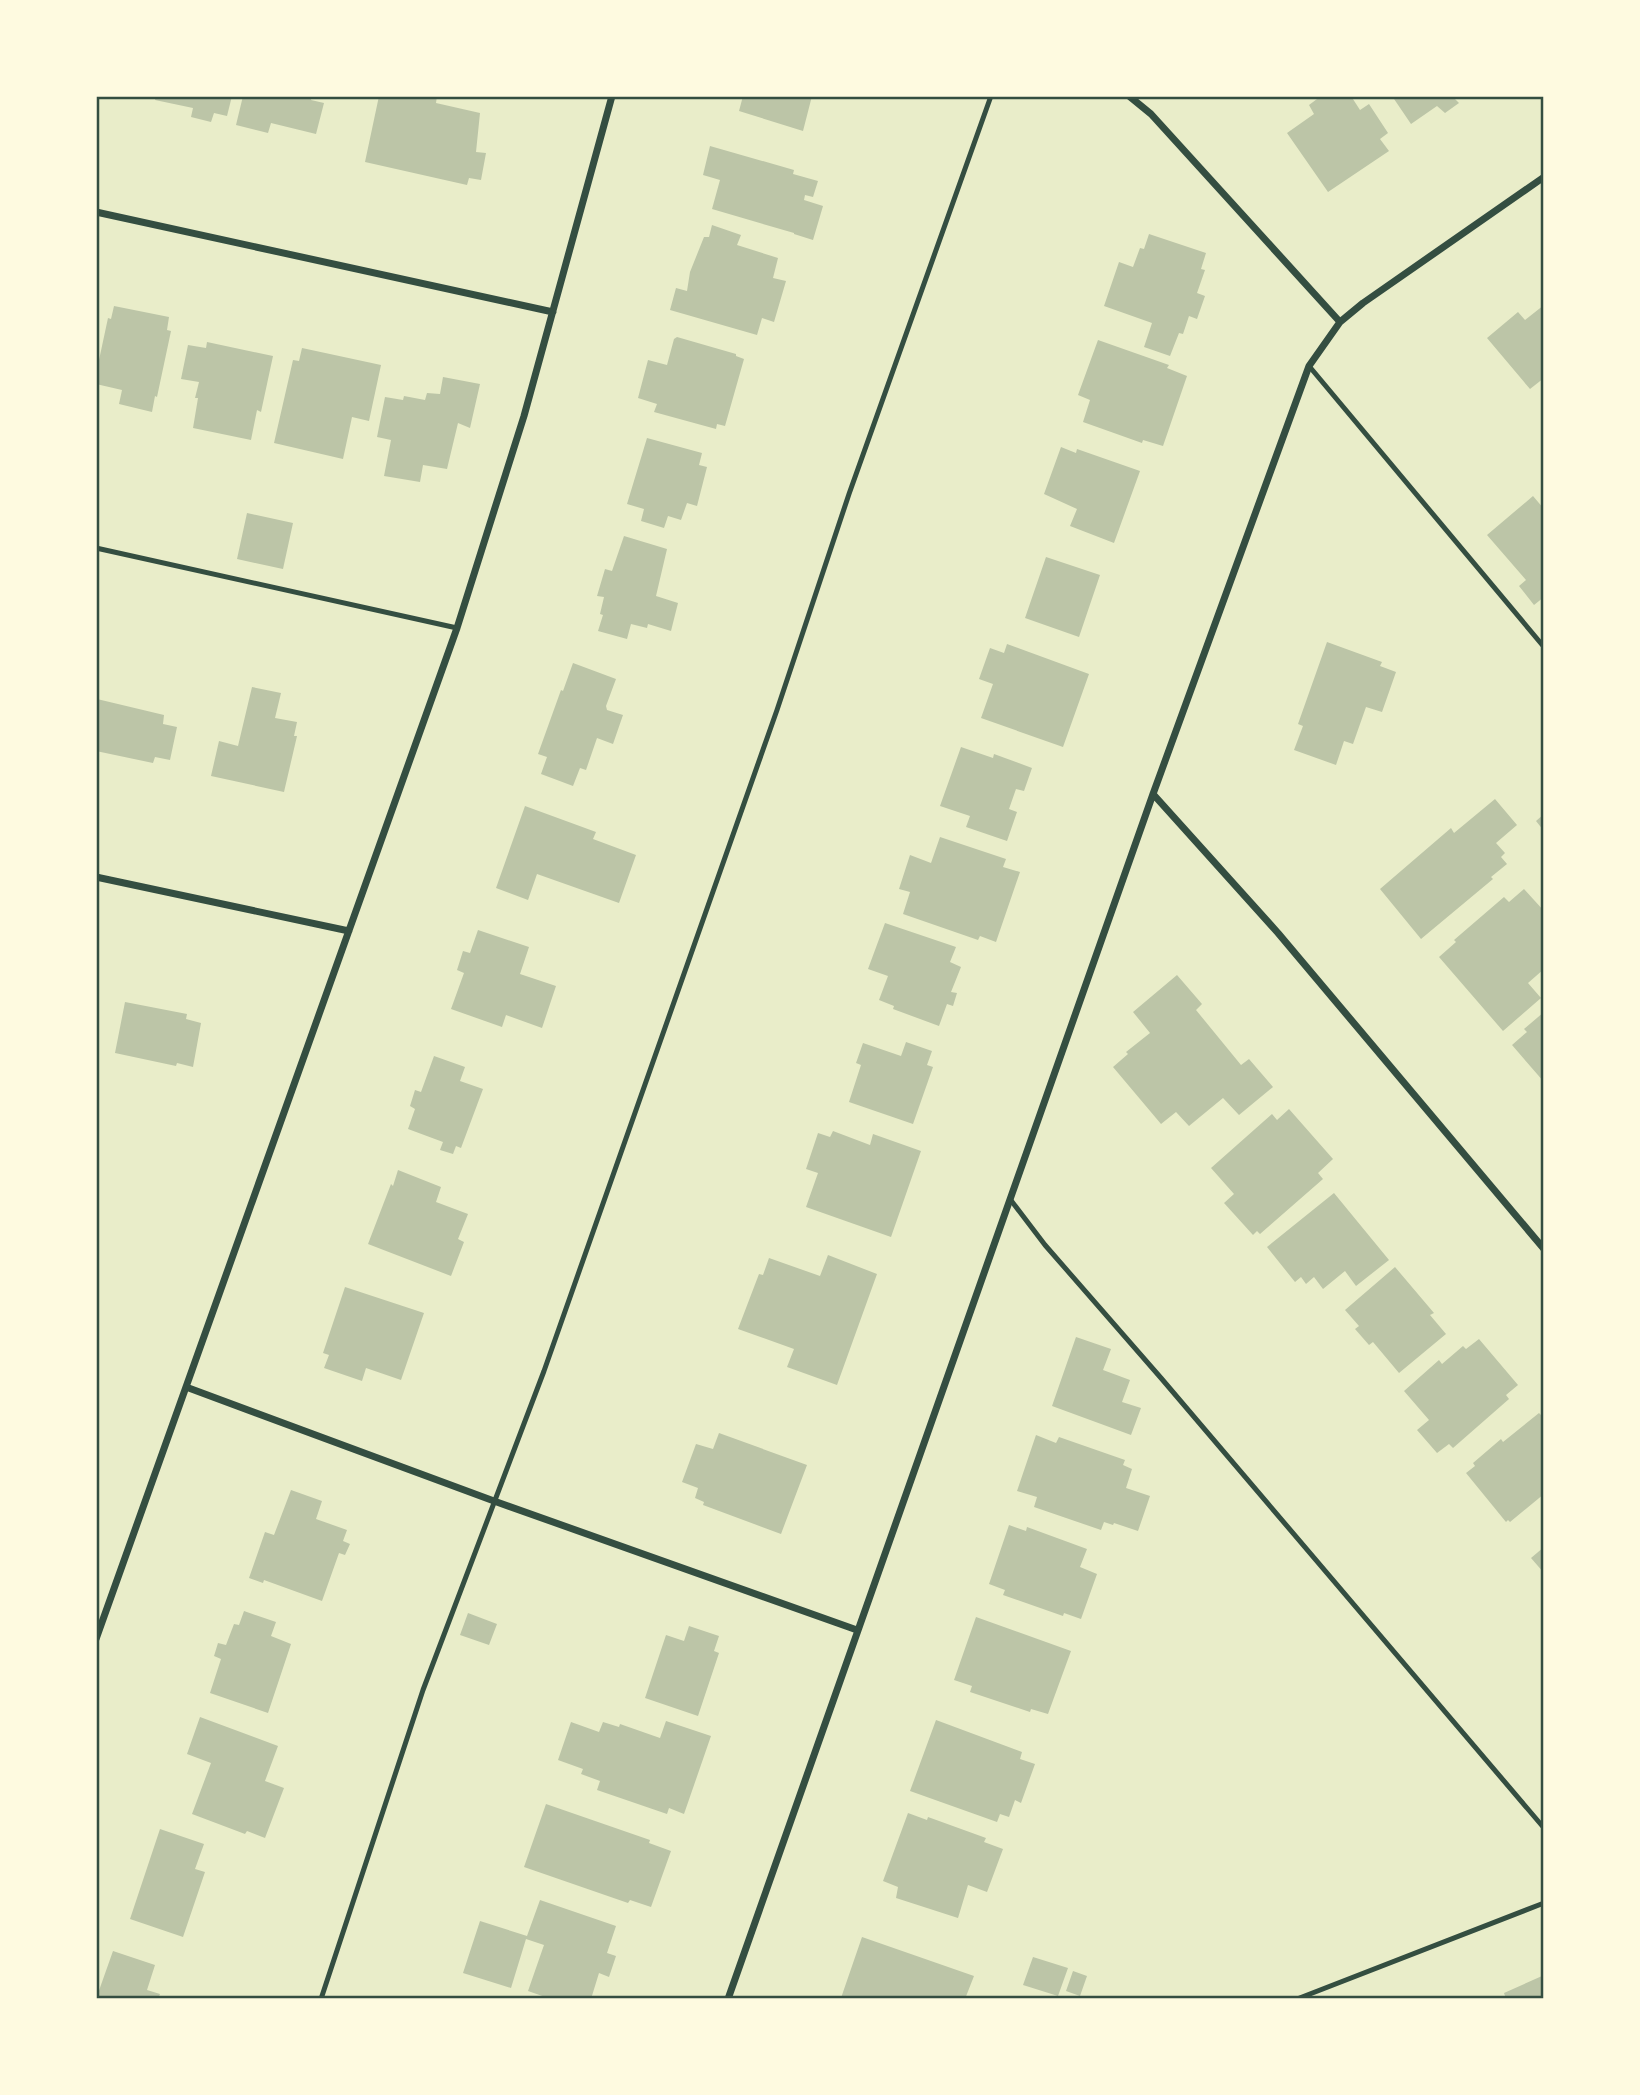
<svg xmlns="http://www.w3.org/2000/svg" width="1640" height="2095" font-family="Ubuntu,sans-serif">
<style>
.building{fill:#bcc5a7}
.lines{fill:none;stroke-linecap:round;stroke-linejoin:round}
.service{stroke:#344e41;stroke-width:5}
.minor{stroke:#344e41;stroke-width:7}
.neatline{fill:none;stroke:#344e41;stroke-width:2.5}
</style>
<rect width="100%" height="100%" fill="#e9edc9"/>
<!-- building -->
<path class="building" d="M156,96h76l-5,20 -13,-3 -3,9 -20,-5 2,-9 -38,-8z
M243,96h69l-1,4 13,3 -8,31 -45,-11 -3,10 -32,-8z
M379,96h58l-1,7 44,10 -4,39 10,1 -5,27 -12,-2 -2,7 -102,-23z
M743,96h69l-9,35 -64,-20z
M1321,96h30l9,14 9,-6 19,29 -8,6 9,12 -61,41 -41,-59 27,-19 -5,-9z
M1392,96h67l-4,3 4,4 -14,10 -8,-7 -26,18z
M710,146l84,24 -1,4 25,7 -5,16 -8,-2 -1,5 19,6 -10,34 -19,-6v-1l-82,-24 8,-29 -17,-5z
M712,225l29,10 -4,10 41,13 -5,20 13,3 -12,41 -12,-4 -5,17 -87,-25 6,-22 11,3 3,-19 14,-35h5z
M1149,234l57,19 -5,16 4,1 -8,23 8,3 -8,23 -8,-3 -6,18 -4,-1 -9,23 -26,-9 8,-24 -48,-17 15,-44 14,5 7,-19 4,1z
M1544,305v73l-14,11 -43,-51 31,-26 7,8z
M114,306l55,11 -2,13 4,1 -14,66 -2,-1 -3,16 -33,-8 3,-14 -26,-6v-10l12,-56 3,1z
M677,337l59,17v2l8,3 -19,67 -8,-2 -1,5 -62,-17 3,-8 -19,-6 10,-38 19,5 7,-26z
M1098,340l71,25 -2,3 20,8 -24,70 -20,-6 -1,3 -59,-21 7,-22 -12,-5z
M207,342l66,14 -12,56 -4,-2 -6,30 -58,-12 5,-30h-3l4,-16 -18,-3 7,-34 18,3z
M302,348l79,17 -12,56 -17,-4 -9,42 -69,-16 19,-83 6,1z
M443,377l37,7 -10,44 -12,-5 -11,46 -24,-4 -3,17 -36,-6 7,-36 -14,-3 8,-40 18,3 1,-4 21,4 2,-7 13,1z
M647,438l55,15 -3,12 8,2 -10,39 -10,-3 -6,17 -13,-4 -4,12 -23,-7 3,-12 -17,-5z
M1061,447l15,6 1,-4 63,22 -26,72 -44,-17 7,-17 -33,-15z
M1533,496l11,13v88l-10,8 -15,-19 7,-6 -39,-45z
M247,513l46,10 -10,46 -46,-10z
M624,536l43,13 -11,47 22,7 -7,28 -23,-7 -1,4 -16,-4 -4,15 -29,-8 5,-16 -3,-1 4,-17 -7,-1 8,-27 7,2z
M1046,557l54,18 -21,62 -54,-19z
M1327,642l55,20 -2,4 16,6 -14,40 -16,-5 -13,37 -9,-3 -8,24 -42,-15 9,-24 -5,-2z
M1007,644l82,30 -26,73 -82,-29 12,-34 -14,-5 11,-31 14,5z
M573,663l43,16 -10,27 1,4 16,5 -10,29 -16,-6 -11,32 -6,-2 -7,18 -32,-12 6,-17 -9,-3 23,-64 2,1z
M252,687l29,6 -6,25 22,4 -3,14h3l-13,56 -73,-16 8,-35 19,5z
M97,699l67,16 -1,9 14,3 -7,33 -15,-3 -2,6 -57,-12z
M961,747l32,11 1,-4 38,14 -8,23 -8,-2 -7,20 8,3 -10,29 -41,-14 4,-11 -30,-10z
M1495,799l22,26 -21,18 9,10 -4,4 6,7 -16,13 2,2 -72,60 -41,-50 71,-61 3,5z
M525,806l71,26 -3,7 43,16 -17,48 -82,-29 -9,26 -32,-12z
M1544,814v17l-8,-10z
M940,837l66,22 -3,8 17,5 -24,70 -16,-6 -2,4 -75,-26 7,-22 -11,-3 11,-34 21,8z
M1524,889l20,22v58l-16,14 13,15 -38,33 -64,-74 17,-15 -2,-2 50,-43 5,5z
M885,923l71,24 -6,15 11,5 -10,25 6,1 -4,13 -6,-2 -8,22 -46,-17 1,-3 -15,-6 9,-24 -20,-7z
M478,930l51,17 -9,27 36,12 -14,42 -36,-13 -4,12 -51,-18 13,-36 -7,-3 6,-19 7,2z
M1177,975l25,29 -6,6 45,55 8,-6 24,28 -34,28 -16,-17 -34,28 -13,-14 -15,12 -48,-57 15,-13 -2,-2 24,-19 -17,-21z
M125,1002l62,12 -1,5 15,4 -8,44 -16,-4 -1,3 -61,-13z
M1544,1012v70l-32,-37 15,-13 -3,-3z
M906,1042l26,9 -5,14 6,2 -20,57 -64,-22 12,-37 -5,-2 7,-20 38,13z
M434,1056l31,11 -5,14 23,8 -22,59 -5,-2 -3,8 -13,-4 3,-8 -35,-13 7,-20 -5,-3 5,-16 6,2z
M1289,1109l44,50 -15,14 5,6 -63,55 -3,-3 -4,4 -29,-32 10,-9 -23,-26 61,-54 5,6z
M833,1131l37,14 3,-11 48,17 -30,86 -85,-30 12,-34 -12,-4 12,-36 12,4z
M398,1170l43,17 -5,15 32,12 -10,25 6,3 -13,34 -83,-32 23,-60 2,2z
M1334,1193l55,67 -33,26 -11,-15 -22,18 -9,-12 -8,7 -5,-7 -6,5 -28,-35z
M828,1255l49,19 -40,111 -50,-18 7,-18 -56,-20 21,-55 4,1 6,-17 51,18z
M1395,1267l39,46 -4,2 16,19 -47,39 -26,-31 -4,3 -14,-16 4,-3 -14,-16z
M345,1287l79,26 -23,67 -35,-12 -4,13 -38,-13 5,-13 -6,-2z
M1076,1337l35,12 -8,21 27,10 -8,22 19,6 -10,27 -79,-29z
M1479,1339l39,46 -12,10 3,4 -56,49 -4,-4 -12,9 -20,-23 12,-10 -25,-29 35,-31 3,4 21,-18 3,3z
M1539,1413l5,5v76l-34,28 -2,-2 -2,2 -40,-49 9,-7 -2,-3 28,-24 2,3z
M719,1433l88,32 -26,69 -78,-29 1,-3 -9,-4 3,-10 -16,-6 14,-38 17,5z
M1036,1435l20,8 3,-6 66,23 -2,5 9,4 -6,19 24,8 -12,35 -24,-8 -1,2 -9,-3 -3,8 -67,-23 3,-10 -20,-6z
M291,1490l31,11 -6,18 31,11 -4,11 7,3 -5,11 -6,-2 -17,48 -58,-21 -1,3 -14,-5 16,-46 9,3z
M1009,1525l17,6 1,-4 60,22 -7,18 17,7 -16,45 -17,-6 -1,3 -60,-21 2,-5 -16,-6z
M1544,1547v26l-13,-15z
M244,1611l32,11 -5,14 20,8 -23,69 -58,-20 11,-34 -7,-3 4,-13 8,2 8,-21 5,1z
M468,1613l29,11 -8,21 -29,-10z
M976,1617l95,34 -23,63 -17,-5 -1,3 -60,-20 2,-6 -18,-6z
M689,1626l30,10 -5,15 5,2 -21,63 -53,-18 21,-63 18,6z
M200,1717l78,29 -13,35 19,7 -19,50 -18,-7 -2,3 -53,-20 19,-51 -24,-9z
M936,1720l86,32 -2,7 15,5 -14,39 -6,-3 -6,17 -9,-3 -3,8 -87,-31z
M666,1721l45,15 -27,78 -15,-6 -2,6 -70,-24 3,-9 -19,-7 2,-5 -25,-9 13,-38 28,10 4,-10 16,5 1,-3 40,14z
M546,1804l104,36 -1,3 22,8 -20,56 -21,-7 -2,3 -104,-36z
M908,1813l19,7 1,-3 58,21 -2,4 19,7 -16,43 -19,-7 -10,33 -62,-20 2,-11 -15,-6z
M160,1829l44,15 -9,25 10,3 -22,65 -53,-18z
M540,1900l76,26 -9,27 9,3 -7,21 -10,-4 -8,26h-40l-23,-8 16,-46 -18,-6 -15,49 -48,-15 17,-52 47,15z
M862,1937l112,39 -9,23 -124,-1z
M113,1951l42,14 -8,25 13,4 -2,5h-62z
M1033,1957l35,11 -10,28 -35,-11z
M1073,1971l14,5 -7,20 -14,-5z
M1542,1976l2,23h-38l-2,-6z"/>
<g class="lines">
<!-- service -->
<path class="service" d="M1309,366l235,281
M96,548l361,80
M1010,1199l35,46 116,133 383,450
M321,1999l102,-309 121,-319 233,-661 72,-216 142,-398
M1297,1999l247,-96"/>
<!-- minor -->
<path class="minor" d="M1129,96l22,18 189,208
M96,212l457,100
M1153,794l125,139 266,316
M96,877l253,54
M186,1387l308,114 363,129
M96,1639l361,-1011 67,-212 88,-320
M728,1999l425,-1205 156,-428 31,-44 23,-19 181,-126"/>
</g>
<!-- border -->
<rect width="1640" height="2095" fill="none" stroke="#fefae0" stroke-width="196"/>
<rect x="98" y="98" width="1444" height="1899" class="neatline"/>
</svg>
